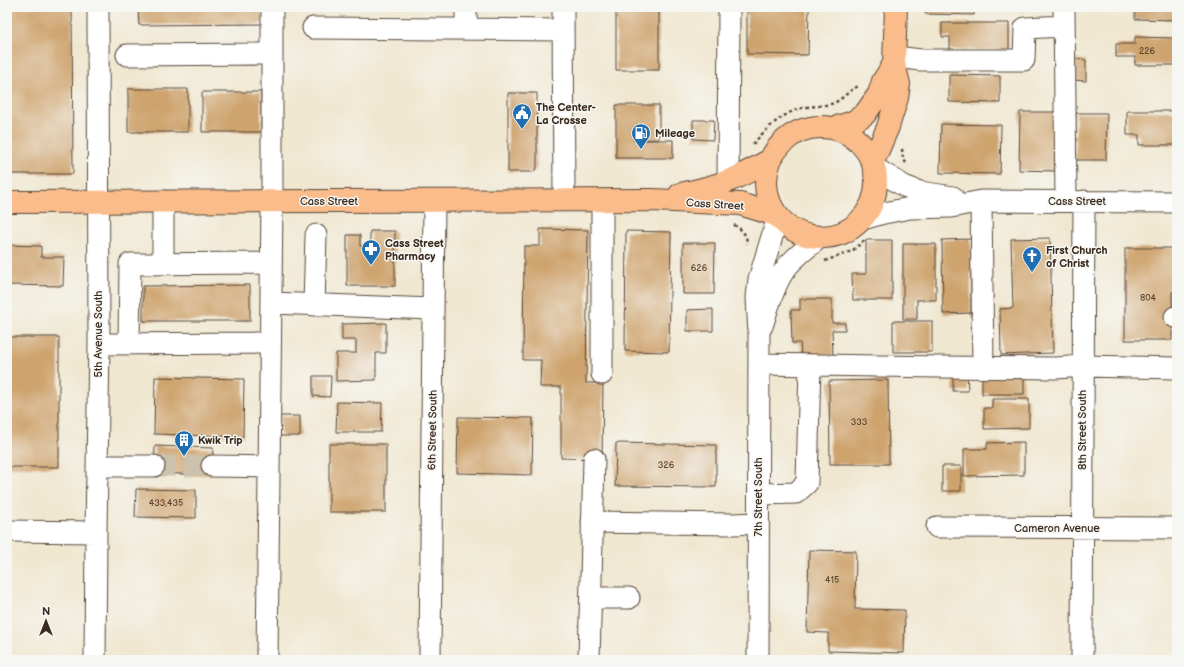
<svg xmlns="http://www.w3.org/2000/svg" width="1184" height="667" font-family="'Balsamiq Sans',sans-serif">
<style>
.building{fill:#cea36d}
.lines{fill:none;stroke-linecap:round;stroke-linejoin:round}
.minor-tunnel{stroke:#ccc1ac;stroke-width:21;stroke-dasharray:21 10;stroke-linecap:butt}
.minor-casing{stroke:#564639;stroke-width:23}
.major-casing{stroke:#564639;stroke-width:24}
.path{stroke:#564639;stroke-width:2.5;stroke-dasharray:3 3;stroke-linecap:butt}
.minor{stroke:#fff;stroke-width:21}
.major{stroke:#f9bc8a;stroke-width:22}
.labels{text-anchor:middle;stroke-width:3;stroke-linejoin:round;paint-order:stroke}
.number-label{font-size:9px;fill:#604832}
.poi-label{font-size:11px;font-weight:bold;fill:#3b2a1e;stroke:#f6f6f2;text-anchor:start}
.street-label{font-size:11px;fill:#3b2a1e;stroke:#f6f6f2}
</style>
<rect width="100%" height="100%" fill="#f6f6f2"/>
<filter id="ink" filterUnits="userSpaceOnUse"><feTurbulence type="fractalNoise" baseFrequency=".025" numOctaves="2"/><feDisplacementMap in="SourceGraphic" scale="8" xChannelSelector="R" yChannelSelector="G"/><feConvolveMatrix kernelMatrix="1 2 1 2 8 2 1 2 1" color-interpolation-filters="sRGB"/></filter>
<filter id="wash" filterUnits="userSpaceOnUse"><feTurbulence type="fractalNoise" baseFrequency=".012" numOctaves="4" result="noise"/><feDisplacementMap in="SourceGraphic" scale="16" xChannelSelector="R" yChannelSelector="G"/><feGaussianBlur stdDeviation="0.9" result="paint"/><feColorMatrix in="noise" values="0 0 0 0 0 0 0 0 0 0 0 0 0 0 0 0 0 1.4 0 .05"/><feComposite in="paint" operator="in"/></filter>
<g filter="url(#wash)">
<rect width="100%" height="100%" fill="#f0e7d0"/>
<g id="blocks">
<!-- building -->
<path class="building" d="M7,7h65l1,167h-66z
M129,7h134v17l-124,1 -1,-17h-9z
M616,7h43v63h-43z
M747,7h62l-1,48 -61,-1z
M926,7h48v8l-48,-1z
M1135,7h42v13l-42,-1z
M942,23h67v27h-59v-13h-8z
M1135,37l42,1v27h-42v-8h-19v-13h19z
M1074,59l12,1v21l-12,-1z
M949,75l51,1v27l-51,-1z
M128,89h60v43h-60z
M202,92h59v40h-59z
M508,93h29v75l-4,4h-25z
M616,105h43v34l-26,1h40v18h-57z
M1127,111h50v34h-38v-10h-12z
M1020,112h36l-1,59 -36,-1z
M1076,113h31l-1,47h-31z
M693,120h21l-1,20 -20,-1z
M941,124l60,1 -1,49 -60,-1z
M540,229l48,1 -2,153h17l-1,76 -41,-1v-71h-21l1,-27h-18l1,-114h16z
M370,231h25v55h-48v-51h13v11h10z
M626,231l45,1 -2,120 -44,-1z
M1050,238l3,115 -52,2 -1,-46 13,-1 -2,-69z
M971,239v74l-28,1 -1,-74z
M866,240h26v60h-39l-1,-26h14z
M683,243h32l-1,51h-31z
M903,244h33v56h-19v19h-14z
M7,245l34,1v11h23l-1,29 -56,-1z
M1125,248h52v44h-5v48h-47z
M250,285v36h-107v-35z
M800,299h32v24h13v7h-13l1,25 -32,-1 -1,-11h-8l-1,-33h9z
M713,309v22h-26v-21z
M893,321h39v31h-39z
M386,323v30h-10v27l-40,1v-28h20v-13h-14v-16z
M7,337h52v130h-52z
M953,371h14l1,20h-15z
M982,371h42v23h-42z
M313,376h18l-1,21 -17,-1z
M155,377l89,2 -1,58 -89,-3z
M888,380l1,84h-59l-1,-83z
M992,399h37v29l-45,1v-21h8z
M337,402l45,1 -1,29h-45z
M280,416h20v20h-20z
M458,417l75,1 -1,57 -75,-2z
M1024,442v33l-60,1v-27h23v-6z
M616,443l100,2v42l-101,-1z
M329,444h57v68h-57z
M155,446l58,2 -1,27 -58,-2z
M942,466h19v25h-19z
M136,489l60,1v28l-61,-1z
M809,550l47,1 -1,58 50,1 -1,43 -76,-2v-18l-21,-1z"/>
</g>
</g>
<g filter="url(#ink)">
<use href="#blocks" fill-opacity="0" stroke="#564639" stroke-width="1"/>
<g class="lines">
<!-- minor-tunnel -->
<path class="minor-tunnel" d="M154,466h58"/>
<defs>
<path id="minor" d="M466,7v22
M563,7l1,193
M1064,7l2,194
M313,28l250,2
M127,55l135,-1
M895,57l26,3h103l1,-32 39,-2
M875,168l29,18 16,6 33,5
M728,181l1,-174
M602,200v174
M163,201v62
M981,201l2,165
M863,219l21,-6 26,-5 41,-1 30,-6 196,1
M271,303l162,6
M314,305l2,-70
M1175,317h2
M762,326c6,-17 11,-40 22,-55 9,-14 24,-23 36,-34
M99,344l171,-1
M129,344l1,-80 141,-1
M759,364l180,3 117,1 27,-2 94,2
M97,466h57
M212,466l57,1
M759,494l37,-1 11,-10 3,-118
M592,522l140,2 26,-1
M937,527l240,1
M7,531l89,1
M591,598h38
M95,660l1,-128 3,-188 -1,-337
M267,660l5,-459v-194
M430,660l4,-459
M589,660l5,-201
M758,660l1,-326 -2,-36 2,-19 19,-62
M1082,660l2,-459"/>
<path id="major" d="M766 182a55 55 0 1 1 110 0a55 55 0 1 1-110 0Z
M834,128l19,-6 12,-8 14,-20 4,-13 11,-17
M873,162l15,-35 9,-29 2,-14 -5,-20 2,-57
M680,194c16,-3 33,-7 48,-13 15,-6 28,-13 42,-21
M7,202l645,-2 88,4 36,11"/>
</defs>
<!-- minor casing -->
<use href="#minor" class="minor-casing"/>
<!-- major casing -->
<use href="#major" class="major-casing"/>
<!-- path -->
<path class="path" d="M753,144c15,-17 30,-32 53,-37 9,-1 19,-1 28,-4 9,-4 16,-14 25,-17
M902,149l1,9 3,5
M734,225c8,4 13,10 13,19
M825,261l27,-10 14,-12"/>
<!-- minor -->
<use href="#minor" class="minor"/>
<!-- major -->
<use href="#major" class="major"/>
</g>
</g>
<!-- icons -->
<defs>
<symbol id="civic-pin" viewBox="-11 -11 22 30"><path d="M0 17L-7.5 6A9.5 9.5 0 1 1 7.5 6Z" fill="#1f6fb2" stroke="#f6f6f2"/><path d="M-.6-6.5H3V-4.5H.6V-3L4-1V1h2V6H-6V1h2V-1L-.6-3ZM-1.2 2.5V6h2.4V2.5Z" fill="#fff"/></symbol>
<symbol id="fuel-pin" viewBox="-11 -11 22 30"><path d="M0 17L-7.5 6A9.5 9.5 0 1 1 7.5 6Z" fill="#1f6fb2" stroke="#f6f6f2"/><path d="M-5.5-6h7V0h2V4h1.3V-2.5L3-4.5l.8-.8L6-3V5H2.5V1h-1V6h-7ZM-4.2-4.7v3.2H.2V-4.7Z" fill="#fff"/></symbol>
<symbol id="pharmacy-pin" viewBox="-11 -11 22 30"><path d="M0 17L-7.5 6A9.5 9.5 0 1 1 7.5 6Z" fill="#1f6fb2" stroke="#f6f6f2"/><path d="M-2-6h4v4h4v4h-4v4h-4v-4h-4v-4h4Z" fill="#fff"/></symbol>
<symbol id="church-pin" viewBox="-11 -11 22 30"><path d="M0 17L-7.5 6A9.5 9.5 0 1 1 7.5 6Z" fill="#1f6fb2" stroke="#f6f6f2"/><path d="M-1.2-6h2.4v3.5h3.3v2.4h-3.3V6h-2.4V-.1h-3.3v-2.4h3.3Z" fill="#fff"/></symbol>
<symbol id="building-pin" viewBox="-11 -11 22 30"><path d="M0 17L-7.5 6A9.5 9.5 0 1 1 7.5 6Z" fill="#1f6fb2" stroke="#f6f6f2"/><path d="M-4-6H4V6H1V3H-1V6H-4ZM-2.5-4.3h1.7v1.8h-1.7ZM.8-4.3h1.7v1.8H.8ZM-2.5-1h1.7V.8h-1.7ZM.8-1h1.7V.8H.8Z" fill="#fff"/></symbol>
</defs>
<g fill-rule="evenodd">
<use href="#civic-pin" x="511" y="102" width="22" height="30"/>
<use href="#fuel-pin" x="630" y="122" width="22" height="30"/>
<use href="#pharmacy-pin" x="360" y="238" width="22" height="30"/>
<use href="#church-pin" x="1021" y="245" width="22" height="30"/>
<use href="#building-pin" x="173" y="429" width="22" height="30"/>
</g>
<g class="labels">
<!-- number labels -->
<g class="number-label">
<text x="1147" y="54">226</text>
<text x="699" y="271">626</text>
<text x="1148" y="301">804</text>
<text x="859" y="425">333</text>
<text x="666" y="468">326</text>
<text x="166" y="506">433,435</text>
<text x="832" y="583">415</text>
</g>
<!-- poi labels -->
<g class="poi-label">
<text x="536" y="111">The Center-<tspan x="536" dy="13">La Crosse</tspan></text>
<text x="655" y="137">Mileage</text>
<text x="385" y="247">Cass Street<tspan x="385" dy="13">Pharmacy</tspan></text>
<text x="1046" y="254">First Church<tspan x="1046" dy="13">of Christ</tspan></text>
<text x="198" y="444">Kwik Trip</text>
</g>
<!-- street labels -->
<g class="street-label">
<text x="329" y="205">Cass Street</text>
<text x="1077" y="205">Cass Street</text>
<text transform="translate(715 204) rotate(4)" y="4">Cass Street</text>
<text transform="translate(98 334) rotate(-90)" y="4">5th Avenue South</text>
<text transform="translate(432 430) rotate(-89)" y="4">6th Street South</text>
<text transform="translate(1082 430) rotate(-90)" y="4">8th Street South</text>
<text transform="translate(758 497) rotate(-90)" y="4">7th Street South</text>
<text x="1057" y="532">Cameron Avenue</text>
</g>
</g>
<!-- margin -->
<rect width="1184" height="667" fill="none" stroke="#f6f6f2" stroke-width="24"/>
<!-- north arrow -->
<g transform="translate(46 621)" stroke="#f6f6f2" stroke-width="3" paint-order="stroke">
<path d="M0-3L7 15L0 10L-7 15Z" fill="#3b2a1e"/>
<text y="-6" font-size="11" font-weight="bold" text-anchor="middle" fill="#3b2a1e">N</text>
</g>
</svg>
